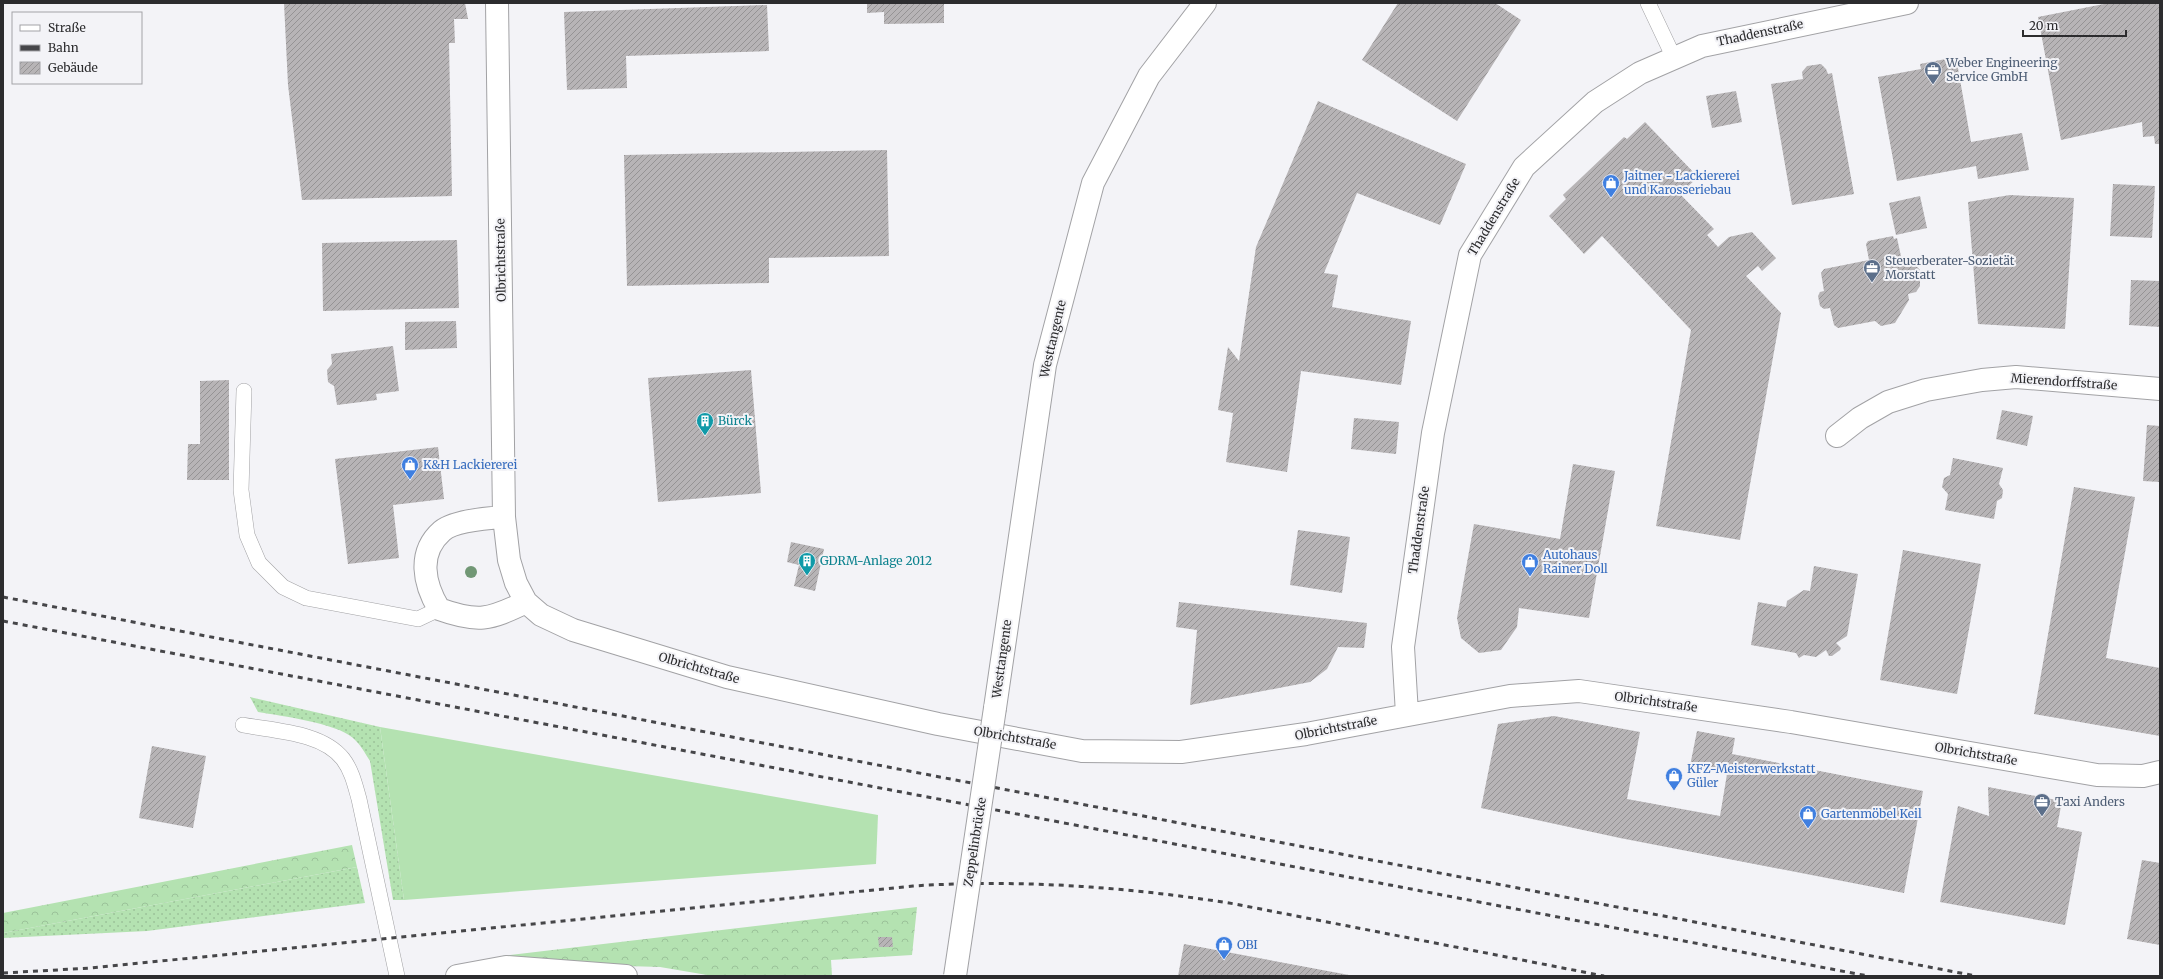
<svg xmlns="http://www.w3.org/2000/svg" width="2163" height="979" font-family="Merriweather,serif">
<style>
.grass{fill:url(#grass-dots)}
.forest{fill:url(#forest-crowns)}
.garden{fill:#b4e2b1}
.building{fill:url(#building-hatch)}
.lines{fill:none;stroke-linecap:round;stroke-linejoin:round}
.lane-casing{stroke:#a2a2a5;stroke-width:16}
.street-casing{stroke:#a2a2a5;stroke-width:24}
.primary-casing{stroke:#a2a2a5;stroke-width:24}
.lane{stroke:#fff;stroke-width:15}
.street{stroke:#fff;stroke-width:22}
.primary{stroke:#fff;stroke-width:22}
.rail{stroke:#464649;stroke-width:3;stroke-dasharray:5 5;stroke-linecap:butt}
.primary-bridge-casing{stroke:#a2a2a5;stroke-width:24;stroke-linecap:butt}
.primary-bridge{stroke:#fff;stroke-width:22}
.tree{fill:#719775}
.labels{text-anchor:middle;stroke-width:4;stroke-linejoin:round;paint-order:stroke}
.street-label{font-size:12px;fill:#2c2c2e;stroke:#f3f3f7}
.service-label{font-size:12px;fill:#4e5e75;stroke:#f3f3f7;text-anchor:start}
.shop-label{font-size:12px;fill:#366cbe;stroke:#f3f3f7;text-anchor:start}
.culture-label{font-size:12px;fill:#0d838f;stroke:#f3f3f7;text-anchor:start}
</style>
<defs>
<pattern id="grass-dots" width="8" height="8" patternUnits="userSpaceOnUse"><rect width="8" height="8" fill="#b4e2b1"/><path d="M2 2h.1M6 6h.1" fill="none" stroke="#9bc299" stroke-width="1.8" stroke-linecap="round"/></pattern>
<pattern id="forest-crowns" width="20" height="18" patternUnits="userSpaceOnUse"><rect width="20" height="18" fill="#b4e2b1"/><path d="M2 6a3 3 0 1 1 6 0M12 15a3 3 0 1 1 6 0" fill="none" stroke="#9bc299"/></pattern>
<pattern id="building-hatch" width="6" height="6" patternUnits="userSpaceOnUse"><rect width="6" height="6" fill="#b7b4b6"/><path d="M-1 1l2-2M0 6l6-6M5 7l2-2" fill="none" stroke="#959394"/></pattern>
</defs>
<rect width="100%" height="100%" fill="#f3f3f7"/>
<!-- grass -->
<path class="grass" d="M250,697l130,30 24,173h-11l-23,-139c-5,-8 -10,-17 -17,-23 -17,-15 -71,-22 -95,-26z
M357,867l8,36 -218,28 -144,7v-5z"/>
<!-- forest -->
<path class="forest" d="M352,845l5,22 -354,66v-20z
M917,907l-5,48 -81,5 1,16h-119l-53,-9 -134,-4 -24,-7z"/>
<!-- garden -->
<path class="garden" d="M380,727l498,88 -2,49 -472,36z"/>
<!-- building -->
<path class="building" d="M284,3h181l3,16h-14l1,24h-6l3,153 -150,4 -14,-115z
M867,3h77v20l-60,1v-12l-17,1z
M1398,3h97l26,17 -64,101 -95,-61z
M2109,3h51v141h-5l-1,-8 -11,1 -1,-15 -81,18 -23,-123z
M767,5l2,46 -143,5 1,32 -60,2 -3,-78z
M1956,57l15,85 51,-9 7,37 -51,9 -2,-13 -79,15 -19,-104 43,-8 -1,-5z
M1821,64l5,5 2,5 4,-1 22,121 -62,11 -21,-121 32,-5 -1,-7 5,-6z
M1736,91l6,31 -30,6 -6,-32z
M1318,101l148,63 -26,61 -83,-32 -33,80 14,2 -6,32 79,14 -10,64 -100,-14 -14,101 -61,-10 7,-49 -15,-3 10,-63 11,14 17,-114z
M1645,122l53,55 -18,17 34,35 -7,6 11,12 11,-10 23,-5 24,26 -14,13 -4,-5 -12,10 35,37 -41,227 -84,-14 35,-196 -89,-94 -18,18 -35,-38 17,-17 -3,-4 61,-58 3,2z
M887,150l2,106 -120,2v25l-142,3 -3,-131z
M2113,184l42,2 -3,52 -42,-2z
M2010,195l64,3 -9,131 -87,-5 -10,-122z
M1920,196l7,32 -31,7 -7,-32z
M1893,236l1,3 3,-1 5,23h10l8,9v16l-4,6 -8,2 1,6 -14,23 -14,3 -6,-5 -37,7 -4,-3 -4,-17 -6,1 -4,-3 -2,-10 2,-4 4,-1 -3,-18 3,-4 45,-9 -3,-16 2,-3z
M457,240l2,68 -136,3 -1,-68z
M2131,280l29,1v46l-31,-2z
M456,321l1,27 -52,2v-28z
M393,346l6,45 -23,3 1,6 -40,5 -3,-19 -6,-4 -1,-12 5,-6 -1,-10z
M751,370l10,123 -103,9 -10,-124z
M229,380v100h-42l1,-36h12v-63z
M2002,410l31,6 -6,30 -31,-7z
M1354,418l45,4 -3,32 -45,-5z
M2147,425l13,1v56l-17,-1z
M438,447l6,52 -51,6 6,53 -51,6 -13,-105z
M1953,458l50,10 -4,16 4,6 -1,8 -5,3 -3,18 -49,-9 3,-16 -6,-7 2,-9 6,-3z
M1573,464l42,7 -26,147 -70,-10 -2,19 -16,23 -22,3 -18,-15 -4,-20 17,-94 86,15z
M2074,487l61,10 -29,161 54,10v68l-126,-22z
M1298,530l52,7 -8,56 -52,-8z
M791,542l33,7 -9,42 -21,-5 5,-21 -12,-3z
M1903,550l78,14 -24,130 -77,-14z
M1814,566l44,8 -11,62 -11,7 5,5 -1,2 -8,6h-3l-3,-6 -10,7 -12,-2 -5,3 -3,-5 -45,-8 7,-43 28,5 1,-6 17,-11 6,1z
M1179,602l188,21 -3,25 -26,-1 -11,22 -17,13 -120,23 7,-75 -21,-3z
M1554,716l86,16 -13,67 93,17 7,-42 -37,-8 7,-35 38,7 -3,16 191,37 -19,102 -284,-55 -139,-30 17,-84z
M152,746l54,10 -13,72 -54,-10z
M1988,787l74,14 -5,26 25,5 -17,93 -125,-23 18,-96 31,10z
M2142,860l18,3v82l-33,-6z
M878,937h14l1,10h-14z
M1184,944l165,31 -1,1h-170z"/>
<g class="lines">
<defs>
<path id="lane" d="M1648,3l26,55
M244,391l-3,99 6,45 12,28 24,24 23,11 112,21 21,-10
M243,725c31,6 79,7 100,34 9,12 12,26 16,40l38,177"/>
<path id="street" d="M497,3l7,514 5,43 7,23 10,19 15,13 32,15 154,47 211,47 144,27 99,1 125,-18 204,-38 69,-5 212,31 306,53 46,1 17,-4
M1837,436l23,-18 28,-16 38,-12 56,-10 34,-3 144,12
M504,517c-15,1 -51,4 -62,14 -25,22 -18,53 -3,78 39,14 50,11 87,-7
M1407,714l-4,-67 30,-214 37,-178 54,-88 71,-65 45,-29 62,-27 205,-43
M457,976l49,-9 120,9"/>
<path id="primary" d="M995,708l50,-343 48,-182 56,-107 56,-73"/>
</defs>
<!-- lane casing -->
<use href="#lane" class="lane-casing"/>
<!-- street casing -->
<use href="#street" class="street-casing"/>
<!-- primary casing -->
<use href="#primary" class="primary-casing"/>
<!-- lane -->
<use href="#lane" class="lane"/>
<!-- street -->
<use href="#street" class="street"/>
<!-- primary -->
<use href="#primary" class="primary"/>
<!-- rail -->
<path class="rail" d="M3,597l1973,379
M3,621l1865,355
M3,973l88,-5 822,-82c109,-7 215,1 322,18l369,72"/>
<defs>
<path id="primary-bridge" d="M955,976l40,-268"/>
</defs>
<!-- primary-bridge casing -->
<use href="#primary-bridge" class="primary-bridge-casing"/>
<!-- primary-bridge -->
<use href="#primary-bridge" class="primary-bridge"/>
</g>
<!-- trees -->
<circle class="tree" cx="471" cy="572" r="6"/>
<!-- icons -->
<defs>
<symbol id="office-pin" viewBox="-11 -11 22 30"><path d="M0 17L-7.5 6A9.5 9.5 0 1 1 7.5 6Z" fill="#5c6f8a" stroke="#f3f3f7"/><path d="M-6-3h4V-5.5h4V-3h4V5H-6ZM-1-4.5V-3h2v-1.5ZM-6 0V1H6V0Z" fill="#fff"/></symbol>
<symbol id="shop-pin" viewBox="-11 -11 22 30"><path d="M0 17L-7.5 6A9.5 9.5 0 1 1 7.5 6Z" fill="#3f7fe0" stroke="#f3f3f7"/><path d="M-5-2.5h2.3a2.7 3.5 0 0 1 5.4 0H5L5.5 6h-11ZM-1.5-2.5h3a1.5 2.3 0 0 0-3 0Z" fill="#fff"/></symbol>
<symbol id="building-pin" viewBox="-11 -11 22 30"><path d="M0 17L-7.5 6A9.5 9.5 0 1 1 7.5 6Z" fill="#0f9aa8" stroke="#f3f3f7"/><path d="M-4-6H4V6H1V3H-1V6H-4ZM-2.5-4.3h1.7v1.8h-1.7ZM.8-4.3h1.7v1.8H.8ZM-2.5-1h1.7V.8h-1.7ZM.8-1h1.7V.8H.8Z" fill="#fff"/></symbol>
</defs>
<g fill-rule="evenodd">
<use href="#office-pin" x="1923" y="60" width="20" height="27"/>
<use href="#shop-pin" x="1601" y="173" width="20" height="27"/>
<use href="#office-pin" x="1862" y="258" width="20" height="27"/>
<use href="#building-pin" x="695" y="411" width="20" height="27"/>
<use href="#shop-pin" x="400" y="455" width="20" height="27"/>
<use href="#building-pin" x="797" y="551" width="20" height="27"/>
<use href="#shop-pin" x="1520" y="552" width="20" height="27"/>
<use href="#shop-pin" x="1664" y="766" width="20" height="27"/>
<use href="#office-pin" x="2032" y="792" width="20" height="27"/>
<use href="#shop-pin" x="1798" y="804" width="20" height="27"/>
<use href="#shop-pin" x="1214" y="935" width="20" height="27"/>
</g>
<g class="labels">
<!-- street labels -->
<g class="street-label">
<text transform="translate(1760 33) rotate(-12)" y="4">Thaddenstraße</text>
<text transform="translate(1494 217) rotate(-59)" y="4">Thaddenstraße</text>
<text transform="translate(501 260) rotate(-91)" y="4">Olbrichtstraße</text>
<text transform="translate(1053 339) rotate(-77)" y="4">Westtangente</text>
<text transform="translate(2064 382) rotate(4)" y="4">Mierendorffstraße</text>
<text transform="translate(1419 530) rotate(-82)" y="4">Thaddenstraße</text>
<text transform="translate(1002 659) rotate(-82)" y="4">Westtangente</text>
<text transform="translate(699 668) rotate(16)" y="4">Olbrichtstraße</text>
<text transform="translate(1656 702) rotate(8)" y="4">Olbrichtstraße</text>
<text transform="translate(1336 728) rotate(-11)" y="4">Olbrichtstraße</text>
<text transform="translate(1015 738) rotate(10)" y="4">Olbrichtstraße</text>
<text transform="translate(1976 754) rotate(10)" y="4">Olbrichtstraße</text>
<text transform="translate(975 842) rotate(-81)" y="4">Zeppelinbrücke</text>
</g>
<!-- service labels -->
<g class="service-label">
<text x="1946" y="67">Weber Engineering<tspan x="1946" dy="14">Service GmbH</tspan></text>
<text x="1885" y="265">Steuerberater-Sozietät<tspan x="1885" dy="14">Morstatt</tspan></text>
<text x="2055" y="806">Taxi Anders</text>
</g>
<!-- shop labels -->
<g class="shop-label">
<text x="1624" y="180">Jaitner - Lackiererei<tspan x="1624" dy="14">und Karosseriebau</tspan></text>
<text x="423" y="469">K&amp;H Lackiererei</text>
<text x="1543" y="559">Autohaus<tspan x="1543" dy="14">Rainer Doll</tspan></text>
<text x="1687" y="773">KFZ-Meisterwerkstatt<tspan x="1687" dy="14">Güler</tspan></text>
<text x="1821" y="818">Gartenmöbel Keil</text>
<text x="1237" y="949">OBI</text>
</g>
<!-- culture labels -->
<g class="culture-label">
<text x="718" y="425">Bürck</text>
<text x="820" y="565">GDRM-Anlage 2012</text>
</g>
</g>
<!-- border -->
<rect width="2163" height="979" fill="none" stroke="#2c2c2e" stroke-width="8"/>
<!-- legend -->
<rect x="12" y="12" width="130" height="72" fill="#f3f3f7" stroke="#a3a3a7"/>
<rect x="20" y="25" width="20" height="6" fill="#ffffff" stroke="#a3a3a7"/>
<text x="48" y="32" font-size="12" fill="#2c2c2e">Straße</text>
<rect x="20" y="45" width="20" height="6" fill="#464649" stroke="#a3a3a7"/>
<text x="48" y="52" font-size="12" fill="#2c2c2e">Bahn</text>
<rect x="20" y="62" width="20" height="12" fill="url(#building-hatch)" stroke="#a3a3a7"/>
<text x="48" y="72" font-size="12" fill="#2c2c2e">Gebäude</text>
<!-- scale -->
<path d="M2023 30v6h103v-6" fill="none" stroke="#2c2c2e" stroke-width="2"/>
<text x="2029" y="30" font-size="12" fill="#2c2c2e" stroke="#f3f3f7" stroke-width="3" paint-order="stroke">20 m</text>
</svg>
